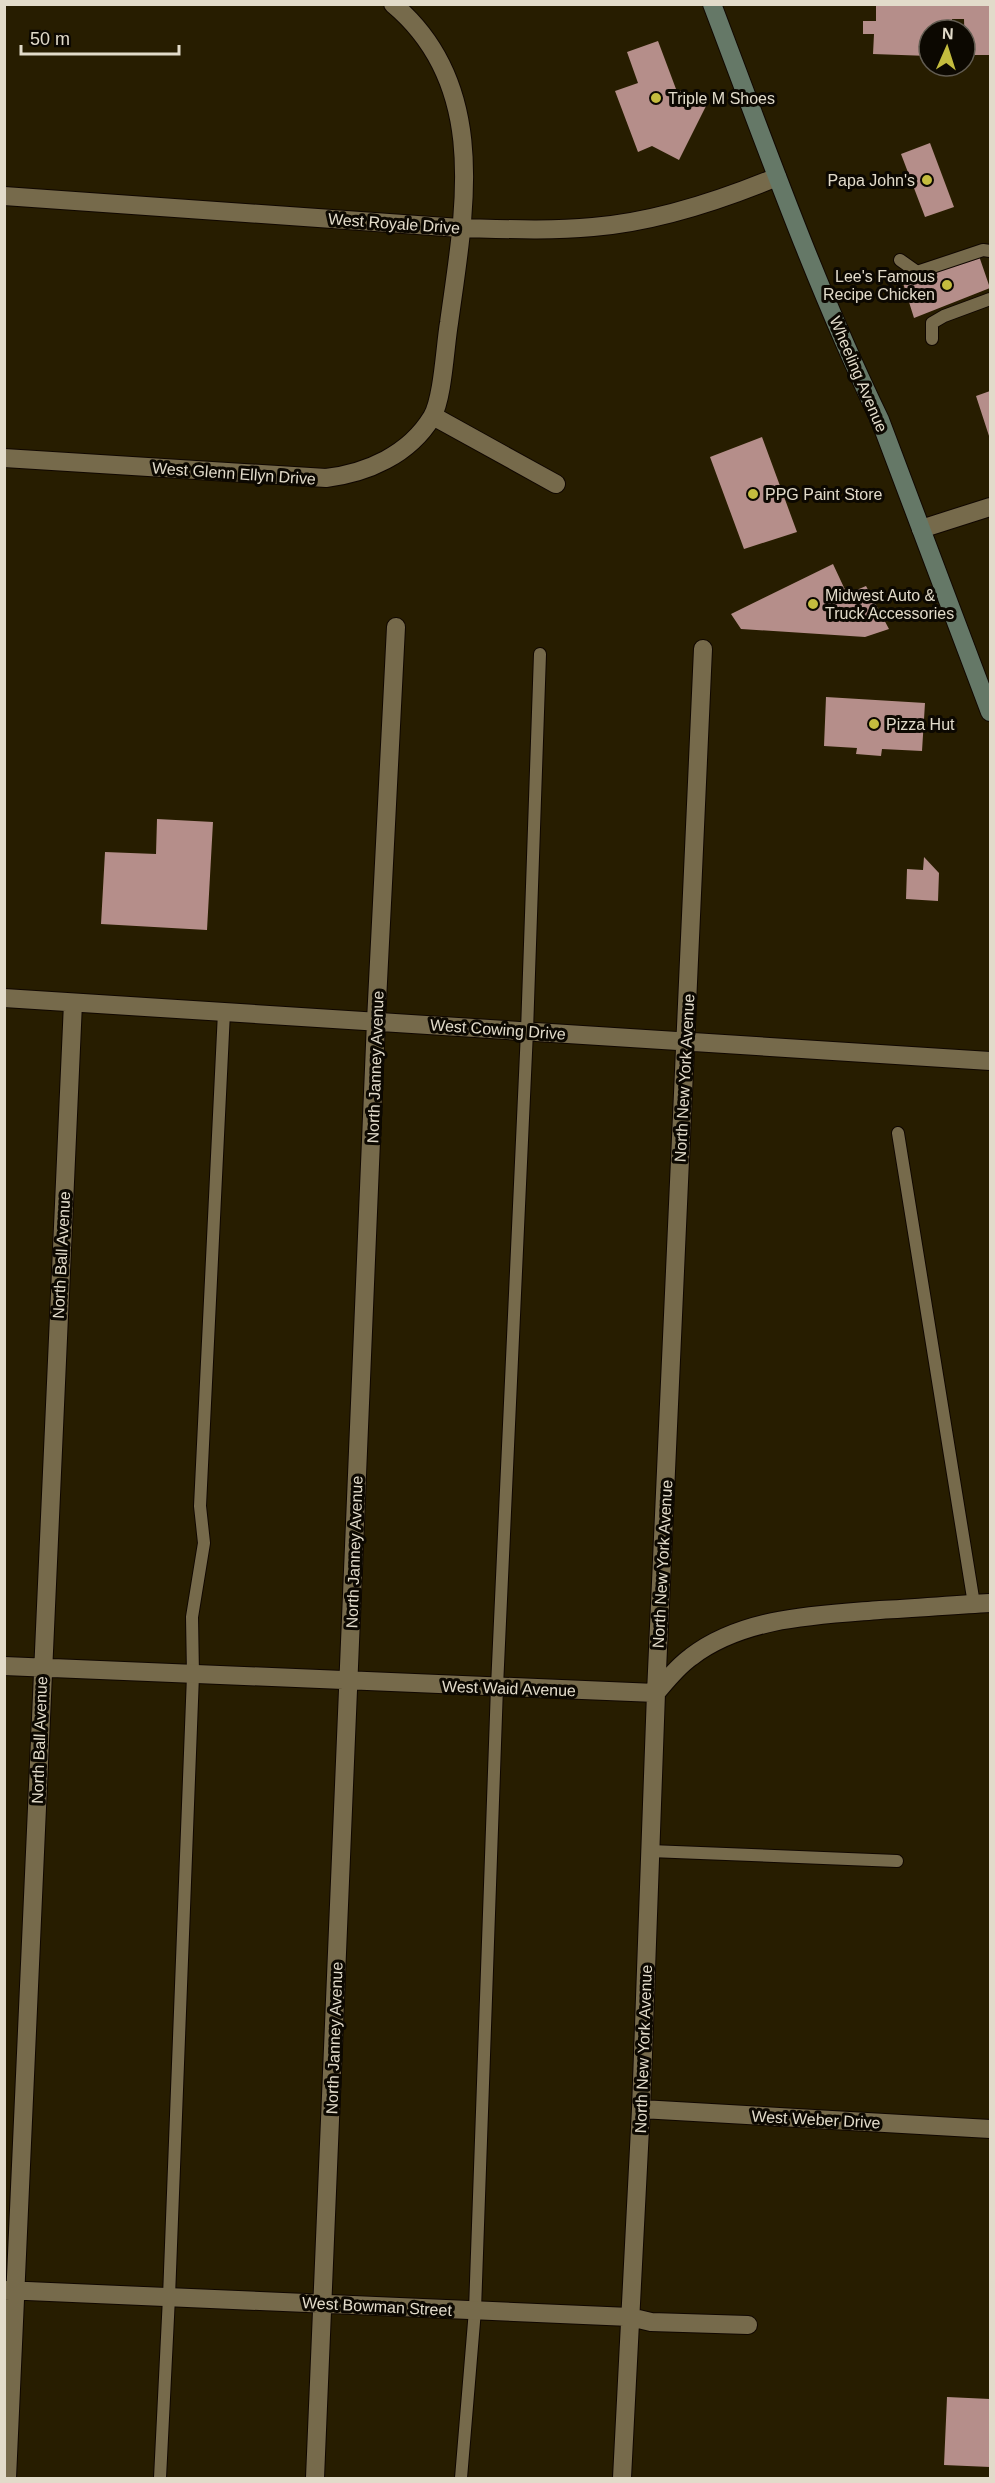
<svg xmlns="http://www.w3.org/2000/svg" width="995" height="2483" font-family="Arial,sans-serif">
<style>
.building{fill:#b58e8a}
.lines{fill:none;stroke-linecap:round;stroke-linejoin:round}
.lane-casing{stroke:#100700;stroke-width:14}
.street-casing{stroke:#100700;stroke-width:20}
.secondary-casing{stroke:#100700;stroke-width:20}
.lane{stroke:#766a4b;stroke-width:12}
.street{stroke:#766a4b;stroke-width:18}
.secondary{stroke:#657867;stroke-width:18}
.poi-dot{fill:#c4bc3e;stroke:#0c0801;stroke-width:2}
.labels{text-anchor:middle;stroke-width:6;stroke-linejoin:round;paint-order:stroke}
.poi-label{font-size:16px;fill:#e2dbca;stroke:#0c0801;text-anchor:start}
.street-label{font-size:16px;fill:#e2dbca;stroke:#0c0801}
</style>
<rect width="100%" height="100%" fill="#271d00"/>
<!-- building -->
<path class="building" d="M876,4h114v51h-25l-1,-36h-12v11h-23v26l-56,-2 1,-20h-11v-13h13z
M658,41l18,48 31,15 -28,56 -27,-14 -14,6 -23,-61 23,-8 -11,-31z
M930,143l24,64 -29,10 -24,-63z
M978,253l12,35 -76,30 -11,-35z
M990,391v48l-14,-43z
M762,437l35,95 -53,17 -34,-92z
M833,564l14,30 19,-8 23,43 -24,8 -124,-8 -10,-15z
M826,697l99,6 -3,48 -40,-2 -1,7 -25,-2 1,-6 -33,-2z
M157,819l56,3 -6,108 -106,-6 4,-72 51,2z
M924,857l15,16 -1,28 -32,-2 1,-30 16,1z
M947,2397l43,2v68l-46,-2z"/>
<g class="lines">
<defs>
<path id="lane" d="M900,260l17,12 66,-22 7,1
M932,339v-16l12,-7 46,-17
M898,1133l76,471
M650,1851l247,10
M160,2478l9,-181 24,-622 -1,-58 12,-74 -4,-37 24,-494
M461,2478l14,-168 22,-623 30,-656 13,-377"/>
<path id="street" d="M4,196l456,32c45,1 89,3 133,-1 63,-5 126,-26 184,-50
M433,416l123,68
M4,458l322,20c41,-5 83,-23 106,-61 11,-19 13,-71 17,-94 15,-110 42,-237 -56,-319
M921,529l69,-22
M4,998l986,63
M4,1666l652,27c11,-13 21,-26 35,-36 52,-40 126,-42 189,-47 37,-2 74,-5 110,-7
M641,2109l349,20
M4,2290l626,27 21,5 97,3
M7,2478l66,-1475
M315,2478l61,-1457 20,-394
M622,2478l19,-369 15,-416 47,-1044"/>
<path id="secondary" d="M712,4c53,140 103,281 168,416l110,292"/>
</defs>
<!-- lane casing -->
<use href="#lane" class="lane-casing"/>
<!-- street casing -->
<use href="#street" class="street-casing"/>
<!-- secondary casing -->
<use href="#secondary" class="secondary-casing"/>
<!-- lane -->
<use href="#lane" class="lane"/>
<!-- street -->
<use href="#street" class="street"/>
<!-- secondary -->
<use href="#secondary" class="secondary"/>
</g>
<!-- markers -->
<g class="poi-dot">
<circle cx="656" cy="98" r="6"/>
<circle cx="927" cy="180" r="6"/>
<circle cx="947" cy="285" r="6"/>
<circle cx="753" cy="494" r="6"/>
<circle cx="813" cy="604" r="6"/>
<circle cx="874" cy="724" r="6"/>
</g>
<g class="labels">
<!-- poi labels -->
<g class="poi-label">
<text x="668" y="104">Triple M Shoes</text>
<text x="915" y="186" text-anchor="end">Papa John's</text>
<text x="935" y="282" text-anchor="end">Lee's Famous<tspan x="935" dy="18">Recipe Chicken</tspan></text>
<text x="765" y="500">PPG Paint Store</text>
<text x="825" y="601">Midwest Auto &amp;<tspan x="825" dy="18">Truck Accessories</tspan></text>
<text x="886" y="730">Pizza Hut</text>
</g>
<!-- street labels -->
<g class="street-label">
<text transform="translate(394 223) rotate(4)" y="6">West Royale Drive</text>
<text transform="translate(859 374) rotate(67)" y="6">Wheeling Avenue</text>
<text transform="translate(234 473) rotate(4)" y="6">West Glenn Ellyn Drive</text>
<text transform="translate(498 1029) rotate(4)" y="6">West Cowing Drive</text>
<text transform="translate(375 1067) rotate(-88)" y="6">North Janney Avenue</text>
<text transform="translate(684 1078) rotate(-87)" y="6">North New York Avenue</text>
<text transform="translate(61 1255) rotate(-87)" y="6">North Ball Avenue</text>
<text transform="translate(354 1552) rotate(-88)" y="6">North Janney Avenue</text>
<text transform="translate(662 1564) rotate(-87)" y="6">North New York Avenue</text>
<text transform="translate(509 1688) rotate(2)" y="6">West Waid Avenue</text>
<text transform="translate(39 1740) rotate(-88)" y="6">North Ball Avenue</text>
<text transform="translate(334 2038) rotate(-88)" y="6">North Janney Avenue</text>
<text transform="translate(643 2049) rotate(-88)" y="6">North New York Avenue</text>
<text transform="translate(816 2119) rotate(3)" y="6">West Weber Drive</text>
<text transform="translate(377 2306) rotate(3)" y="6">West Bowman Street</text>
</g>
</g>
<!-- border -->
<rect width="995" height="2483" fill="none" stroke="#e2dbca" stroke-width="12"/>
<!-- north arrow -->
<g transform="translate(947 48) rotate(3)"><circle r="28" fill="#0c0801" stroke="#625c51" stroke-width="1.5"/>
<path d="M0-4.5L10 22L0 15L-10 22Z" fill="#c4bc3e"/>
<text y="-9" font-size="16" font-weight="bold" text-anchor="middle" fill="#e2dbca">N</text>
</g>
<!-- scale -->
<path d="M21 45v9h158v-9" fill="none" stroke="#e2dbca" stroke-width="3"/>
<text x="30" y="45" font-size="18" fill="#e2dbca" stroke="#0c0801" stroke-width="4.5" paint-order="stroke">50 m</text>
</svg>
